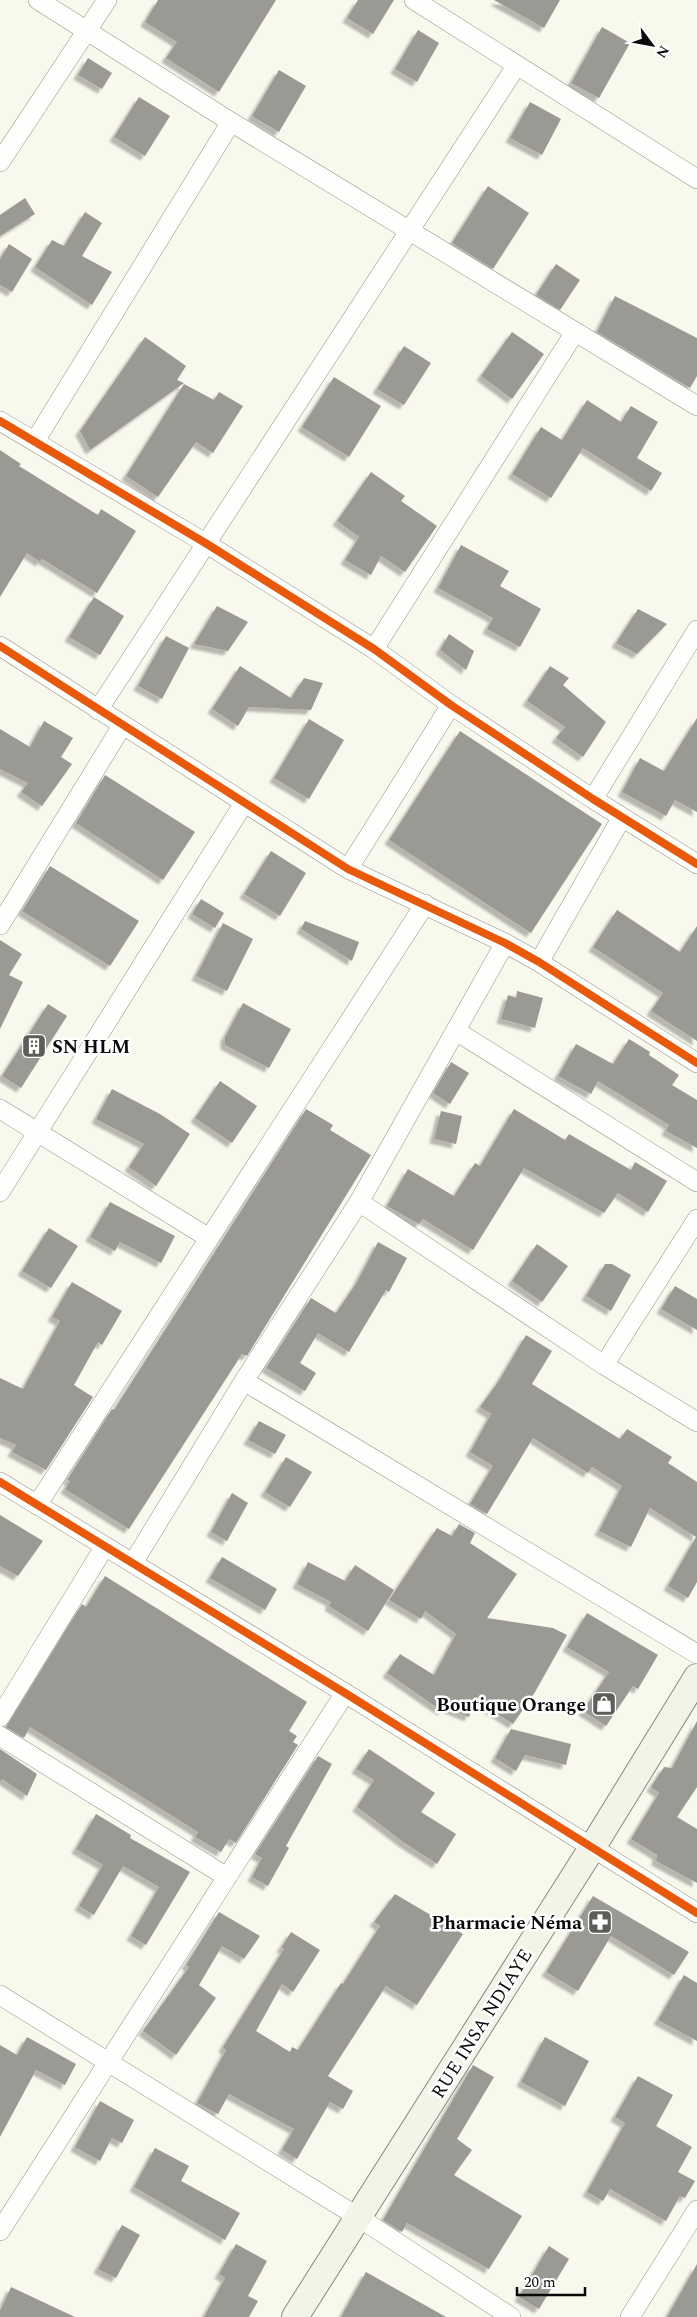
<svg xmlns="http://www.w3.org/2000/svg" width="697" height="2317" font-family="Spectral,serif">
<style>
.building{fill:#9b9993;filter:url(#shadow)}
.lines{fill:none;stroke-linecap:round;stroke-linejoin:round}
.street-casing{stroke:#92918c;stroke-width:20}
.secondary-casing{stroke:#888883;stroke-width:28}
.street{stroke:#fefefc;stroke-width:19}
.secondary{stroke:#f4f3e7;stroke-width:26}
.cycleway-casing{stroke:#fff;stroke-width:11}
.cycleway{stroke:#e8590c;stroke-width:8}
.labels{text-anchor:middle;stroke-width:5;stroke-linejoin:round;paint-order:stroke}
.poi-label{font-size:19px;font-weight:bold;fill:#0a0a0a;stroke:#fff;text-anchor:end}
.street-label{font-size:19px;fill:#0a0a0a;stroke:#fff}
</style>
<defs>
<filter id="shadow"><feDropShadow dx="-4.5" dy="4.5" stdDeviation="1" flood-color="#0004"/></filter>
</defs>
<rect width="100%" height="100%" fill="#f9f8ed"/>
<!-- building -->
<path class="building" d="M158,0h118l-57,92 -53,-34 11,-16 -32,-20z
M358,0h36l-21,34 -26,-16z
M494,0h66l-16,28z
M602,27l28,16 -31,55 -28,-15z
M418,30l21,13 -22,39 -22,-13z
M88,58l24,15 -10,16 -24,-14z
M279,70l27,16 -27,46 -27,-16z
M139,97l31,19 -25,40 -31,-19z
M530,102l31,17 -19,36 -32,-17z
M488,186l41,27 -36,56 -41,-26z
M25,198l10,16 -35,22v-21z
M85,212l17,11 -20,33 30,16 -20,33 -57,-38 17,-27 12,6z
M9,244l23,15 -20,33 -12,-7v-26z
M556,264l24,16 -20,30 -24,-15z
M615,296l82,42v38l-7,12 -93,-56z
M512,332l32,22 -32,45 -31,-23z
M145,337l41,29 -9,14 7,3 -94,67 -10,-19z
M404,346l27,17 -27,42 -27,-16z
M334,377l47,29 -32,51 -47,-30z
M184,384l30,16 5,-8 24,14 -30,47 -17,-11 -38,55 -32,-21z
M587,400l34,22 10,-16 27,16 -21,36 25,15 -11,18 -68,-43 -32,50 -39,-24 29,-47 21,13z
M0,450l21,14 -2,2 79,49 3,-6 35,22 -39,62 -55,-34 -2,3 -13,-9 -27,44z
M371,472l34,24 -4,5 36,25 -32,46 -24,-16 -10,19 -26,-15 14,-23 -22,-16z
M461,545l48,26 -9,15 41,23 -21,38 -33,-18 6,-11 -55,-30z
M94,597l30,19 -24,39 -31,-18z
M217,606l31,16 -20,29 -34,-7z
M638,609l29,15 -30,30 -21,-11z
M449,634l25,17 -8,19 -26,-20z
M166,636l23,12 -27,51 -24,-13z
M240,666l51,32 13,-20 19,5 -12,27 -62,-3 -11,19 -26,-17z
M550,666l19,12 -6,7 43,37 -23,35 -27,-19 9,-11 -38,-26z
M697,718v94l-22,-12 -9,16 -44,-24 18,-34 24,13z
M309,719l35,21 -35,59 -35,-21z
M44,721l29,17 -12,19 11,7 -30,42 -21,-14 7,-9 -28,-14v-40l30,18z
M460,731l142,93 -71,109 -142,-93z
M105,775l90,57 -32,48 -87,-57z
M271,851l35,22 -26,43 -36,-22z
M50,866l89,55 -29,45 -88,-55z
M201,899l23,14 -9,15 -23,-14z
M617,910l63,42 17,-26v115l-46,-30 12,-18 -70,-46z
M305,921l54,21 -7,19 -51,-32z
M223,923l30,16 -26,52 -31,-15z
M0,940l22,14 -13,21 14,7 -23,47z
M517,991l26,7 -8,30 -34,-9 7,-24 8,3z
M243,1003l48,26 -22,39 -44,-23v-8z
M48,1004l19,12 -46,72 -19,-12z
M629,1039l21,13 -1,3 30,20 -7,10 25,15v48l-31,-17 3,-6 -71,-44 -7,13 -33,-18 18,-32 37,20z
M451,1062l18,11 -19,31 -17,-11z
M220,1081l37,25 -25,37 -37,-25z
M112,1089l48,25 30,20 -34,52 -27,-19 15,-23 -48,-25z
M306,1109l27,16 -3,5 41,25 -124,201 -5,-2 -113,175 -64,-40 5,-8 -3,-1 45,-71 2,1z
M514,1109l51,31 4,-6 62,36 4,-8 32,19 -19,31 -30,-19 -14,20 -80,-45 -51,82 -50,-31 -4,5 -32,-18 21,-37 46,27 21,-33 5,3z
M441,1111l21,5 -6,28 -22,-5z
M110,1202l65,34 -14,27 -41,-21 -5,9 -25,-14z
M49,1228l29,18 -27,42 -29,-17z
M378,1242l29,16 -18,34 -3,-2 -37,62 -31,-19 -18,30 16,10 -11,18 -39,-23 45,-70 25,15 21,-31z
M537,1244l31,22 -26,36 -30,-21z
M605,1264h7l19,11 -20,36 -25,-15z
M72,1282l50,29 -20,34 -4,-3 -24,43 19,12 -47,73 -34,-18 4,-7 -16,-7v-60l23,11 37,-68 -8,-4z
M675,1286l22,13v31l-36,-21z
M526,1335l26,16 -20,33 88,55 7,-10 45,28 -4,6 29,19v100l-9,16 -20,-12 28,-49 -46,-29 -19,39 -32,-16 23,-45 -30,-19 -4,6 -55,-35 -46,76 -17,-10 23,-38 -23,-14 21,-38 -11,-7 20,-28z
M259,1421l27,14 -11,19 -27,-14z
M286,1457l26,15 -22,35 -25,-15z
M232,1493l16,10 -21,38 -16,-9z
M0,1515l43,26 -25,35 -18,-10z
M459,1524l16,9 -5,10 47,31 -30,44 66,10 14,7 -32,57 -22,32 -37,-24 -7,17 -24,-10 -3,4 -55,-38 13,-19 34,21 22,-41 -31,-23 -4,8 -32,-19 48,-72 15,8z
M222,1557l55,32 -12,21 -55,-32z
M308,1562l37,19 10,-16 39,25 -26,41 -39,-25 2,-4 -34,-18z
M105,1576l202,126 -18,29 8,5 -4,6 5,3 -62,98 -7,-4 -8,13 -26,-15 3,-5 -168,-105 -6,11 -18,-11 76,-123 4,3z
M587,1613l71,42 -20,34 -5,-3 -27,40 -23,-15 26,-39 -42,-25z
M697,1721v66l-20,30 20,12v54l-41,-22 1,-6 -26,-16 28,-46 -8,-6 13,-20 8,1z
M511,1729l60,15 -5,21 -41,-10 -9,16 -21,-13z
M0,1749l37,25 -10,22 -25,-17 -2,3z
M369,1749l66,44 -14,19 35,22 -19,30 -34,-22 -46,-35 17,-27 -18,-11z
M318,1756l14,8 -46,82 3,2 -21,38 -16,-9 10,-19 -7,-4z
M96,1814l35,21 -1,3 60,34 -44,73 -15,-9 28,-49 -36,-21 -29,49 -15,-9 24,-41 -27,-16z
M395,1894l68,40 -46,71 -31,-19 -58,90 25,15 -10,18 -13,-7 -33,57 -15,-9 12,-21 -65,-35 -11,20 -21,-11 29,-53 -3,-3 61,-98 -3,-1 10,-16 29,18 -27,42 -11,-8 -26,47 34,21 2,-5 6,3 43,-67 2,1 37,-58 -6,-4z
M593,1896l96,56 -15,23 -63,-39 -33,55 -32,-19z
M219,1912l41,24 -16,23 -22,-13 -23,39 17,13 -40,57 -33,-24 46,-64 -3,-2z
M684,1975l13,8v58l-39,-21z
M27,2037l49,27 -11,21 -29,-15 -36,67v-92l17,10z
M545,2037l44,24 -24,45 -44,-24z
M473,2065l21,12 -37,62 15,11 -18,25 68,41 -33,53 -82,-46 -5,9 -19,-12z
M638,2076l35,19 -17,31 36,21 -14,25 17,9 -10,17 -5,-2 -14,25 -56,-32 -7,12 -16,-9 38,-69 -10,-6z
M100,2101l34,19 -12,23 -10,-5 -12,23 -25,-14z
M155,2148l34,18 -8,15 59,32 -15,27 -91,-53z
M122,2225l18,10 -24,43 -18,-9z
M236,2244l31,17 -19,35 10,5 -9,16h-45l21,-39 -6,-4z
M549,2246l20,13 -30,50 -20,-12z
M697,2264v53h-30z
M366,2272l80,45h-105z
M11,2287l64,30h-75v-6z"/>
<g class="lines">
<defs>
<path id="street" d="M38,0l193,122 466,284
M414,0l283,179
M0,162l107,-162
M0,421l207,123 167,105 77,56 142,94 104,65
M35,441l196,-319
M0,646l348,223 157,74 34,19 158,101
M374,649l201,-317
M98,710l419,-645
M593,799l104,-169
M348,869l103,-164
M0,925l122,-199
M539,962l83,-145
M456,1031l241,151
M0,1109l209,129
M0,1192l244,-389
M359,1202l245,163 93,57
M604,1365l93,-146
M244,1381l453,273
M0,1482l345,211 352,220
M37,1505l388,-601
M133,1563l111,-182 115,-179 146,-259
M0,1717l105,-171
M0,1736l227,141
M0,1995l358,222 153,100
M0,2231l345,-538
M630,2317l67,-107"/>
<path id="secondary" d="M295,2317l297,-469 105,-171"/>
</defs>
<!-- street casing -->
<use href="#street" class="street-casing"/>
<!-- secondary casing -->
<use href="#secondary" class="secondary-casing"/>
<!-- street -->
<use href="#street" class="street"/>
<!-- secondary -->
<use href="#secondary" class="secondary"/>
<defs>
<path id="cycleway" d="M0,421l207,123 167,105 77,56 142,94 104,65
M0,646l348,223 157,74 34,19 158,101
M0,1482l345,211 352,220"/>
</defs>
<!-- cycleway casing -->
<use href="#cycleway" class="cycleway-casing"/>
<!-- cycleway -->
<use href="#cycleway" class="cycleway"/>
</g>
<!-- icons -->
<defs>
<symbol id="building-square" viewBox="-11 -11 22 22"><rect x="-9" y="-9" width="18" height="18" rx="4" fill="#5e5d59" stroke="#fff"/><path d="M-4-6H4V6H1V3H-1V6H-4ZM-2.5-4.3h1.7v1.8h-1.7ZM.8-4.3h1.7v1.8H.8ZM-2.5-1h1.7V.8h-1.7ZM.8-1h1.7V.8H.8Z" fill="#fff"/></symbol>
<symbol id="shop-square" viewBox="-11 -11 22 22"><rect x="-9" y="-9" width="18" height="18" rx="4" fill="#5e5d59" stroke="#fff"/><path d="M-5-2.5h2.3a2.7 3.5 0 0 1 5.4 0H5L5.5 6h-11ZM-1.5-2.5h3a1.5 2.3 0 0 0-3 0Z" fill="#fff"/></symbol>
<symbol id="pharmacy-square" viewBox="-11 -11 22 22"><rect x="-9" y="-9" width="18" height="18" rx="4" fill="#5e5d59" stroke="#fff"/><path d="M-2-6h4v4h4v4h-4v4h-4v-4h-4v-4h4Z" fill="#fff"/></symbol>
</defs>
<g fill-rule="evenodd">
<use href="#building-square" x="20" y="1032" width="28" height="28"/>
<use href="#shop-square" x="590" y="1690" width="28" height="28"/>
<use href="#pharmacy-square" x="586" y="1908" width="28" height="28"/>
</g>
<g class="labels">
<!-- poi labels -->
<g class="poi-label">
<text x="52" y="1053" text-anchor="start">SN HLM</text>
<text x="586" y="1711">Boutique Orange</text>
<text x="582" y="1929">Pharmacie Néma</text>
</g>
<!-- street labels -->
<g class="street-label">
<text transform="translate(481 2023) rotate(-58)" y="7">RUE INSA NDIAYE</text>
</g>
</g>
<!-- north arrow -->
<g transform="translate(652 45) rotate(122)" stroke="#ffffff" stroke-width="4" paint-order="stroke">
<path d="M0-4L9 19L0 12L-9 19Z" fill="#0a0a0a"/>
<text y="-8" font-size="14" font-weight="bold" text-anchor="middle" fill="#0a0a0a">N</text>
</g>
<!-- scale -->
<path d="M517 2287v8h68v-8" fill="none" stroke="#0a0a0a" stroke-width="2.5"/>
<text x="524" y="2287" font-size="15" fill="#0a0a0a" stroke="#ffffff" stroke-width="4" paint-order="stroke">20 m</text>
</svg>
